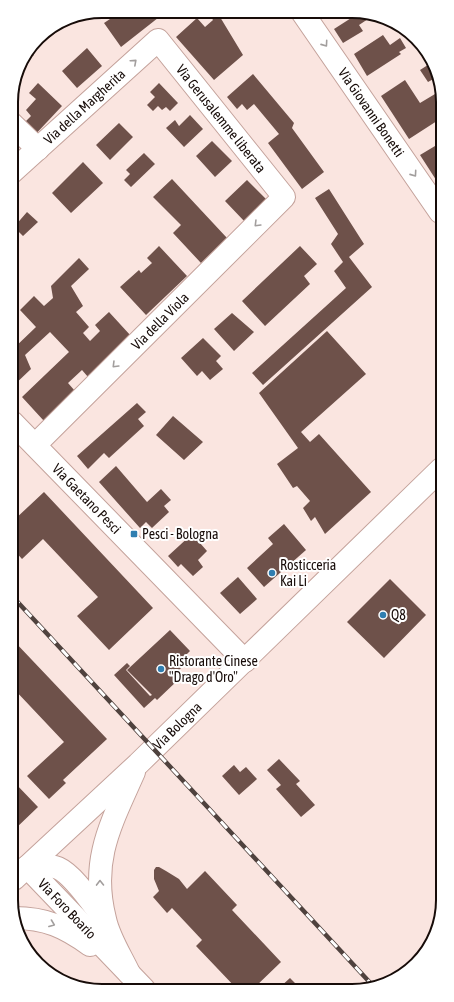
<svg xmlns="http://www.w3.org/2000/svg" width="454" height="1002" font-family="'Asap Condensed',sans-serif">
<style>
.building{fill:#6e514a}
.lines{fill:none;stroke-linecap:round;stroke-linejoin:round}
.minor-casing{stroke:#c4a29b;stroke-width:24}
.tertiary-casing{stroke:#c4a29b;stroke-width:24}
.minor{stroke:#fff;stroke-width:22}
.tertiary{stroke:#fff;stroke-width:22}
.rail-casing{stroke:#4f423e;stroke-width:4.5}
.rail{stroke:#fff;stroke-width:3;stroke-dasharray:9;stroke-linecap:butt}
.oneway{stroke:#a29e9d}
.poi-dot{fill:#307eb0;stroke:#fff;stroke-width:1.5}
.labels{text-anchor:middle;stroke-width:4;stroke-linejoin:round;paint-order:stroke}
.street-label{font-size:14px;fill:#170c09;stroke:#fff}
.poi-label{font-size:14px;fill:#170c09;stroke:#fff;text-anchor:start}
.rim{fill:none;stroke:#170c09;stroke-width:2}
</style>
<rect width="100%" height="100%" fill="#fae5e0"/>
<!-- building -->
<path class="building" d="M122,11h39l2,3 -42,33 -17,-24z
M208,12h9l26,43 -29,25 -38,-43 21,-19 8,9 8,-7z
M359,13h11l4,2 -15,10 4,6 -20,12 -9,-14z
M56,25l3,5 -28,23 3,2 -15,12 1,-5 22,-28z
M383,35l7,10 10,-7 6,10 -7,4 2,2 -34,22 -13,-22z
M87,48l15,18 -25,22 -15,-17z
M431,63l8,13 -11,6 -8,-12z
M253,74l41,49 -2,5 32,44 -22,17 -34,-46 11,-9 -25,-30 -7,6 -5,-6 -5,5 -10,-12z
M405,80l15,23 15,-9 5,7v18l-31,20 -28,-43z
M38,83l24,23 -30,32 -12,-11 11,-11 -5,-6 10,-11 -7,-6z
M159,83l19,20 -8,8 -4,-4 -4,3 -4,-4 -5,5 -6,-6 8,-8 -5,-5z
M190,115l13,14 -19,18 -18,-19 9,-8 4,6z
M119,123l14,14 -23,23 -14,-15z
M212,141l20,20 -17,16 -19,-21z
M11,142l6,9 -6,4z
M440,143v43l-20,-31z
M144,153l11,11 -24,23 -7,-7 6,-6 -4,-4z
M83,162l20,21 -32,30 -19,-20z
M172,179l55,59 -26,25 -28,-30 8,-8 -28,-28z
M247,180l21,21 -23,21 -20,-21z
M329,189l35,55 -15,13 23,30 -109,98 -11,-12 94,-85 -12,-17 9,-9 -12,-18 7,-10 -23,-36z
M27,212l11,10 -15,14 -9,-9z
M159,246l28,30 -41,39 -26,-28 19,-17 2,3 11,-10 -5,-5z
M300,246l17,18 -13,12 6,8 -45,42 -23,-25z
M79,258l10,11 -18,17 12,20 -7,6 13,15 -6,6 7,8 10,-10 -5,-6 14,-13 22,24 -43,41 -6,-7 -14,13 7,8 -31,30 -22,-24 47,-45 -19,-20 -25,23 6,14 -19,18v-37l24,-23 -16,-17 14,-14 10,10 9,-8 -2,-12z
M13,266l5,5 -6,7v-11z
M12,286l6,8 -6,6z
M232,313l22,19 -20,19 -20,-22z
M327,331l39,43 -65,58 9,10 9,-8 52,58 -46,42 -10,-17 -4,4 -8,-13 7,-7 -13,-15 -4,2 -16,-24 21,-16 -39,-55z
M203,338l18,18 -5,5 7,8 -13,11 -8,-9 -5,5 -16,-18z
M137,403l9,9 -8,7 6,7 -35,32 -5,-5 -16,16 -11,-13z
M173,416l30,26 -19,18 -28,-25z
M116,466l31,36 14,-13 10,11 -7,6 5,6 -17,16 -6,-6 -6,6 -41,-46z
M44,492l109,116 -44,42 -32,-34 21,-19 -55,-58 -21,20 -9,-10v-28z
M284,524l22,26 -42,37 -17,-19 26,-24 -5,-6z
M192,534l15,17 -9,9 5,7 -10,9 -12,-12 -3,3 -10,-11z
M238,577l19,22 -17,15 -20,-21z
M390,579l36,36 -42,43 -37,-36z
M170,630l20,21 -8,8 4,4 -13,13 5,4 -21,20 -2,-2 -11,10 -30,-33 13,-12 3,3 -4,4 24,26 2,-1 -25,-25z
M13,640l94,99 -44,41 3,3 -17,16 -22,-23 37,-34 -51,-54z
M279,759l21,22 -4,3 19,21 -14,12 -25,-28 5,-4 -14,-15z
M234,765l6,7 6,-5 11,12 -18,16 -17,-19z
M14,782l24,25 -24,23z
M156,867h3l7,4 13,8 8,10 18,-18 32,34 -5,5 49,52 -27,26 -17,1 -41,-43 6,-6 -30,-32 -5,5 -14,-16 6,-6 -5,-12v-9z
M37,959l12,13 -7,-4z
M290,978l10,10h-21z"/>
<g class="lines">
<defs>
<g id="minor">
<path id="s1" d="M302,12l138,200"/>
<path d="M11,123l27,26"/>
<path id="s2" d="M11,173l147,-133 126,157 -249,248"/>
<path id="s3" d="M12,422l233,239"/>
</g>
<g id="tertiary">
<path id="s4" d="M27,867l117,122"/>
<path d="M27,867c10,-2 20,-3 31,1 16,7 35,37 46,51"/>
<path id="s5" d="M14,879l124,-115 303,-295"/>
<path d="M14,918c32,0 51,9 76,27"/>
<path d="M129,973c-8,-17 -20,-35 -24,-54 -15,-59 6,-95 29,-147"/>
</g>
</defs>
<!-- minor casing -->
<use href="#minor" class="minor-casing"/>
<!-- tertiary casing -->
<use href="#tertiary" class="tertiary-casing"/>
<!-- minor -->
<use href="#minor" class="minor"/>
<!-- tertiary -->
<use href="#tertiary" class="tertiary"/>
<defs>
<path id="rail" d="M13,597l362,391"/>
</defs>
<!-- rail casing -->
<use href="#rail" class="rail-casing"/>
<!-- rail -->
<use href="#rail" class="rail"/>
</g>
<!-- one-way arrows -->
<defs><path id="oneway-chevron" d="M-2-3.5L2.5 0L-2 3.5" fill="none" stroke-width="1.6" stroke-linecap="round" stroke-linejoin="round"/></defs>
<g class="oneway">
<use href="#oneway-chevron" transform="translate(325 44) rotate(55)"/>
<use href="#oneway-chevron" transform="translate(134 62) rotate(-42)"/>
<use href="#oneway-chevron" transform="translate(414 174) rotate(55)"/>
<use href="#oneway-chevron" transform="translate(257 224) rotate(135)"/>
<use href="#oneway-chevron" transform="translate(115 365) rotate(135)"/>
<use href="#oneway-chevron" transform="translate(100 883) rotate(-91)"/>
<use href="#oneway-chevron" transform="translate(52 924) rotate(21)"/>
</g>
<!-- markers -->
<g class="poi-dot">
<rect x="130" y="530" width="8" height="8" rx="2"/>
<circle cx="272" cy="573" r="4"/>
<circle cx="383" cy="615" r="4"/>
<circle cx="161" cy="669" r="4"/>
</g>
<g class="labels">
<!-- street labels -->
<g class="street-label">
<text dy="5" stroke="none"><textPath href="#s2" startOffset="99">Via della Margherita</textPath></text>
<text dy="5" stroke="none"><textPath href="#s1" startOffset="122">Via Giovanni Bonetti</textPath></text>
<text dy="5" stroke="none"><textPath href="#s2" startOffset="299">Via Gerusalemme liberata</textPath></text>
<text transform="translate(160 321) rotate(-45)" y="5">Via della Viola</text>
<text dy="5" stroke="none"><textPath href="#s3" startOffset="107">Via Gaetano Pesci</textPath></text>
<text dy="5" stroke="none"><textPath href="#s5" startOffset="224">Via Bologna</textPath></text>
<text dy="5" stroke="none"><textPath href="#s4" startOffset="58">Via Foro Boario</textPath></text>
</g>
<!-- poi labels -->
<g class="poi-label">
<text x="142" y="539">Pesci - Bologna</text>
<text x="280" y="570">Rosticceria<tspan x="280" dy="16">Kai Li</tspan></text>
<text x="391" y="620">Q8</text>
<text x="169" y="666">Ristorante Cinese<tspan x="169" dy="16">"Drago d'Oro"</tspan></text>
</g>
</g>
<!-- crop -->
<path d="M0 0H454V1002H0ZM102 18H352A84 84 0 0 1 436 102V900A84 84 0 0 1 352 984H102A84 84 0 0 1 18 900V102A84 84 0 0 1 102 18Z" fill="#fff" fill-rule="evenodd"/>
<path class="rim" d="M102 18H352A84 84 0 0 1 436 102V900A84 84 0 0 1 352 984H102A84 84 0 0 1 18 900V102A84 84 0 0 1 102 18Z"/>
</svg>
